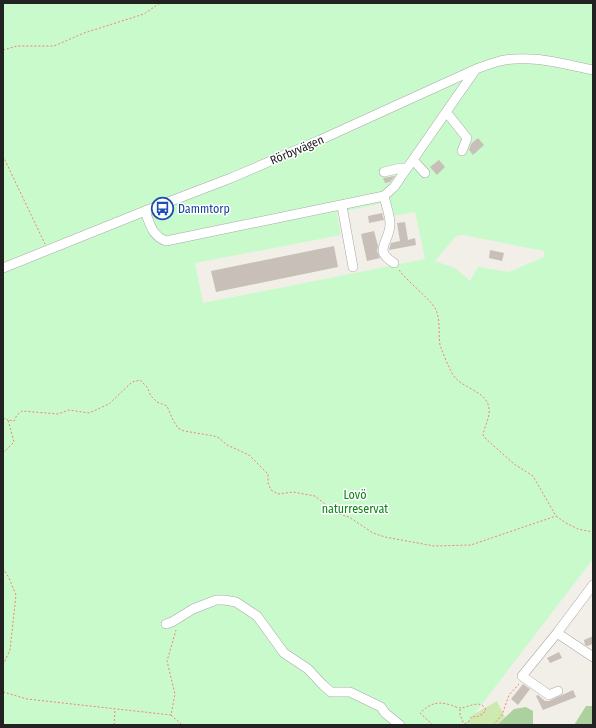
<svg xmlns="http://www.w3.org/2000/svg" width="596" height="728" font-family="'Fira Sans Condensed',sans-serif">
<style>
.grass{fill:#cdebb0}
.forest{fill:#add19e}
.park{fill:#c8facc;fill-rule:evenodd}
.building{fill:#c7bfb8}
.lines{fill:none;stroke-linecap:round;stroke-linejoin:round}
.minor-casing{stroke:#a9a9a9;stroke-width:10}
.path{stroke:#fa8072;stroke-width:1;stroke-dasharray:2 2;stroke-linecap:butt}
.minor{stroke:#fff;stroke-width:9}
.labels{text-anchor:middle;stroke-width:3;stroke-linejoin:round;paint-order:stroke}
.street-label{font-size:12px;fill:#222;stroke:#fff}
.transit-label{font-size:12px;fill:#164399;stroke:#fff;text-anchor:start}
.park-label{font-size:12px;fill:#0c8416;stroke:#fff}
</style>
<rect width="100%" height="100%" fill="#f2efe9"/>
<!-- grass -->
<path class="grass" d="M497,701l8,16 -8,8h-42z"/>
<!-- forest -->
<path class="forest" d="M586,706h7v19h-19z
M526,707l7,4v13l1,1h-37l17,-16z"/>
<!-- park -->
<path class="park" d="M3,3h590v556l-127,166h-463zM388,202l4,14 23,-4 10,47 -222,44 -8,-40 146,-28 -4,-22zM463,235l81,16v6l-35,15 -31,-5 -8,14 -15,-13 -20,-7 21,-25z"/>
<!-- building -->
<path class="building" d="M478,138l6,7 -11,10 -4,-5 2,-6z
M439,160l6,7 -8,8 -7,-8z
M395,176l-5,6 -5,1 -2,-5z
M382,213l2,7 -15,3 -1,-7z
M405,222l3,18 7,-2 1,7 -27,5 2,-7 9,-2 -3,-18z
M374,231l4,15 -1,5 3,7 -13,3 -6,-27z
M334,246l4,21 -122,25 -5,-21z
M490,250l14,3 -2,8 -13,-3z
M593,636v8l-6,2 -2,-1 -1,-5z
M559,652l3,6 -12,5 -3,-5z
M523,684l7,5 -12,16 -7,-6z
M573,690l3,7 -33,13 -7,-14 2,-1 7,6h4z"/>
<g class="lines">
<defs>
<path id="minor" d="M447,113l20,25 -5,13
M413,160l12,13
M384,172l17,-4h6
M384,196c2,9 6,19 6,28 0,18 -18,26 4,39
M342,206l11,61
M145,211c5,13 7,25 21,30l218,-45 10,-9 82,-118
M3,268l142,-57 86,-33 89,-38 156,-71c8,-3 16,-6 24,-8 31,-7 63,3 93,9
M166,624l6,-2 21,-13 23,-9h8l12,2 21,14 27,37 24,16 15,16 8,7h19l31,15 4,6 15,12
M557,633l36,24
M558,691l-9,4 -27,-19 35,-43 36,-48"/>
</defs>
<!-- minor casing -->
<use href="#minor" class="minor-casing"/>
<!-- path -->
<path class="path" d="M3,50l14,-4h37l30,-13 60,-19 16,-11
M3,156l42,88
M399,270c9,12 29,27 36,38 6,11 3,24 5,37 2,6 9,23 12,28 7,14 28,16 35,29 6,11 -2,22 -4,33l2,3 29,26 19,12 23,40 10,7 12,6 15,3
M3,418l5,2
M3,453l11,-11 -6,-22 6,1 3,-6 5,-4 36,3 11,-4 20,3 20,-9 23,-22 8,-2 7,7 4,9 6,6 10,4 6,14 5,8 6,3 30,5 5,2 8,7 22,10 19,19v9l3,7 7,4 15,-2 22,4 21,17 13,4 24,16 12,4 49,9 37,-1 85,-29
M3,568l6,10 7,17 -6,55 -7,15
M3,692l24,7 144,16 4,-21 -8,-33 9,-31
M460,709v6l4,9
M171,715l11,10
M114,725l1,-16
M433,725l-13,-12c11,-10 17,-12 31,-8 3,1 7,3 9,3 8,0 20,-10 26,2l-3,4 -7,3 -4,-1 -3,5 -6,4
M493,725l9,-10 7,-20 10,-11"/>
<!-- minor -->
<use href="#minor" class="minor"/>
</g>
<!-- icons -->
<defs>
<symbol id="bus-ring" viewBox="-11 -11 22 22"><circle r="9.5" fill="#fff" stroke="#1a4fb4" stroke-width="1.5"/><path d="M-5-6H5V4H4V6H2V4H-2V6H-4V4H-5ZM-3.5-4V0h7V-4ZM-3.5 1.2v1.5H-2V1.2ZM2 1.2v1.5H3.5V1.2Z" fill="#1a4fb4"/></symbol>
</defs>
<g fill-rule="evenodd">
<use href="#bus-ring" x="150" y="196" width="25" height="25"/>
</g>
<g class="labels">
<!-- street labels -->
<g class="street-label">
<text transform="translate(297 150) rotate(-23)" y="4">Rörbyvägen</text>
</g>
<!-- transit labels -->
<g class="transit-label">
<text x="178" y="213">Dammtorp</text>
</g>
<!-- park labels -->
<g class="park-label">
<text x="355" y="499">Lovö<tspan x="355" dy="14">naturreservat</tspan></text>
</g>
</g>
<!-- border -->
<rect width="596" height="728" fill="none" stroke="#222222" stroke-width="8"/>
</svg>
